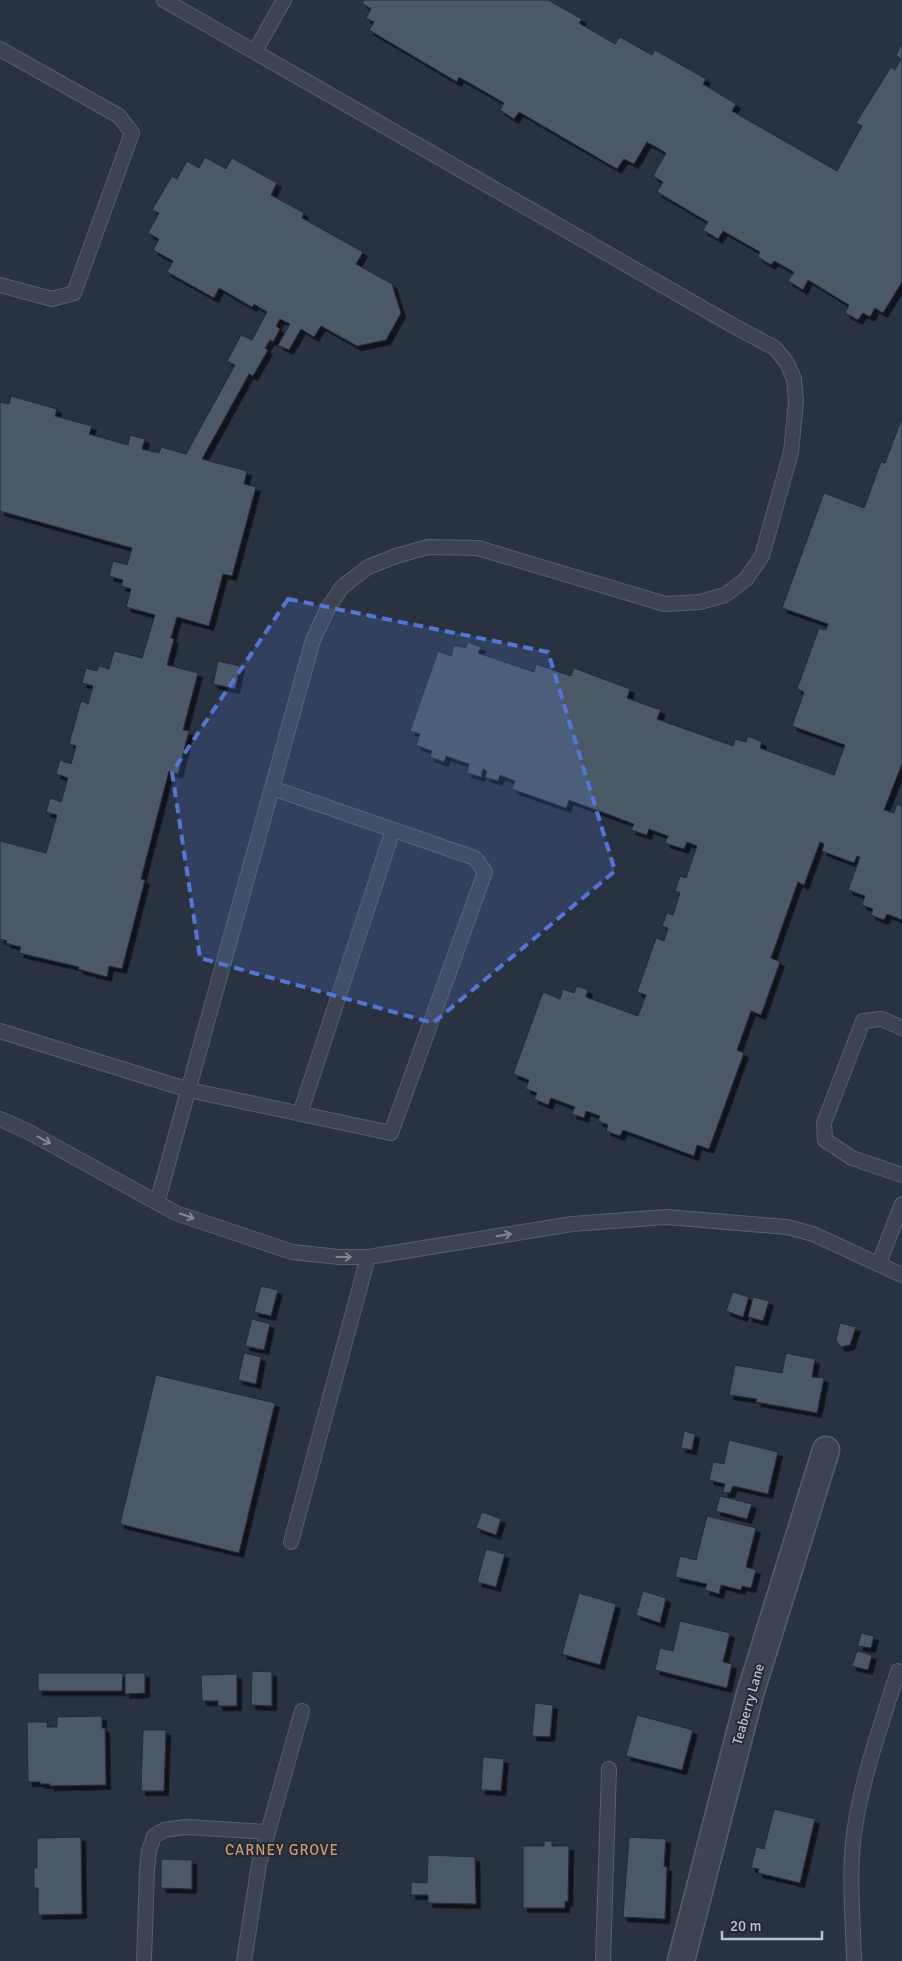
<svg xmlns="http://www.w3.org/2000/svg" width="902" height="1961" font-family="Signika,sans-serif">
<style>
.building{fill:#4c5867;stroke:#232b38;filter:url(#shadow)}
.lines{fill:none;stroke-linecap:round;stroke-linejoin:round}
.lane-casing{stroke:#575f6b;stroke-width:16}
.street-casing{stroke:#575f6b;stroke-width:29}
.lane{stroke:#3c4451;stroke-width:14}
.street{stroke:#3c4451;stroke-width:26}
.oneway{stroke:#818894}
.marked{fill:#5476d3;fill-opacity:0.2;stroke:#5476d3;stroke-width:4;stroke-dasharray:10 6;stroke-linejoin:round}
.labels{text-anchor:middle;stroke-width:4;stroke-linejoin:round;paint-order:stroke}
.street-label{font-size:14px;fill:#b9c0cb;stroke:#212936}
.neighbourhood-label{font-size:15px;letter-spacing:1px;fill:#d1996e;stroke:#212936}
</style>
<defs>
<filter id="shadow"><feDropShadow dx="4.5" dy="4.5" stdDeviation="0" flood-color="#0009"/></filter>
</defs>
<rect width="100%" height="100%" fill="#283241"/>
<!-- building -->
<path class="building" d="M364,0h184l34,19 -3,4 36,21 5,-7 32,18 3,-5 51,29 -3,5 33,20 -4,7 105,60 25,-45 -6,-3 35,-56 4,3 6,-11 -5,-4 6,-12v239l-19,31 -8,-5 -5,9 -7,-4 -5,7 -13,-7 4,-8 -41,-25 -5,10 -15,-9 6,-9 -20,-11 -3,4 -13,-8 2,-5 -37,-21 -5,8 -15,-9 5,-8 -51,-30 6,-10 -10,-6 13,-23 -19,-11 -13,22 -10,-5 -7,10 -98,-57 -5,7 -14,-9 4,-7 -45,-26 -2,5 -88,-52 5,-8 -8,-4 5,-9 -9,-6z
M205,157l21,12 6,-11 45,25 -6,12 33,18 -2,5 61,34 -7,12 36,20 9,29 -15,27 -29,6 -36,-20 -7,11 -13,-8 -12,21 -11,-5 12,-21 -10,-5 -4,7 4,3 -7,13 -3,-2 -5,8 3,2 -15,26 -4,-2 -47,85 45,12 -3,13 12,3 -24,89 -9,-2 -14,52 -32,-9 -6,21 3,1 -7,26 31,8 -15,57 6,1 -11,43 -9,-3 -28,108 4,1 -23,89 -13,-3 -2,11 -29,-8 1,-2 -60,-14 2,-6 -15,-4 1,-2 -7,-2v-98l46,12 11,-38 -11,-3 4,-14 11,4 7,-24 -12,-4 4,-14 11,4 5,-18 -7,-2 12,-43 7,3 5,-18 -11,-3 4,-15 11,3 2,-5 10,3 5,-18 28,7 13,-43 -29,-8 5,-18 -10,-3 2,-6 -14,-4 4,-15 14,4 5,-17 -132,-37v-109l9,2 2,-8 46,13 -2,7 37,10 -3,8 39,11 2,-10 15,4 -3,10 17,4 2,-6 25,7 49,-89 -8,-4 14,-26 11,5 15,-28 -13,-8 -2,3 -33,-19 -5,10 -47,-26 6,-11 -20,-11 6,-11 -11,-6 11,-20 -7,-3 20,-34 5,3 10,-18 12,7z
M902,418v346l-18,46 10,3 3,-9 5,2v114l-15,-6 -3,6 -13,-5 2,-6 -11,-4 3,-9 -17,-6 12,-33 -3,-1 -3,7 -32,-12 2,-7 -4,-2 -16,43 -6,-3 -27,76 9,4 -19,53 -10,-4 -14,39 7,3 -35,96 -12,-4 -3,11 -71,-26 -3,6 -14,-5 2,-6 -10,-4 2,-5 -14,-5 -2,7 -12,-4 3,-7 -24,-9 -3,7 -14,-6 3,-6 -11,-4 3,-9 -16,-6 30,-82 17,7 3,-10 11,4 3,-7 11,4 -2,7 52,19 8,-21 -9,-3 19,-54 8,3 4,-13 -6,-2 5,-13 6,2 7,-22 -5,-2 5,-15 6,2 11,-32 -10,-4 -3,7 -19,-6 3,-7 -19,-7 -2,6 -16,-5 3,-6 -65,-24 -3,8 -54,-19 3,-8 -15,-6 -2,6 -13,-4 2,-6 -4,-2 -2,8 -14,-4 2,-9 -23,-8 -2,6 -14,-5 2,-6 -16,-6 4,-11 -10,-3 28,-80 13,5 3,-11 12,3 2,-6 13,5 -3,6 56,19 2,-8 35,12 3,-8 56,21 -3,9 34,12 -4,9 76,27 2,-7 11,3 2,-6 14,6 -2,6 74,27 11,-30 -53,-19 12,-34 -7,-3 22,-61 7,2 2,-6 -46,-16 42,-115 40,15 17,-46 4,1z
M218,661l22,5 -5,23 -22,-5z
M261,1286l17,4 -7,26 -17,-4z
M733,1292l16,5 -6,20 -17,-6z
M753,1297l16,4 -6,20 -15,-4z
M252,1319l18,5 -6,26 -19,-4z
M840,1323l16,4 -6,18 -9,2 -5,-7z
M244,1353l17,4 -5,27 -18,-4z
M786,1353l29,6 -3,18 12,1 -7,35 -61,-11 1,-3 -28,-4 6,-30 47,8z
M156,1375l119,28 -36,150 -119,-29z
M684,1431l11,3 -3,16 -11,-2z
M729,1440l49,12 -10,42 -35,-8 -3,7 -7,-1 2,-8 -16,-4 4,-18 11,2z
M720,1496l32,8 -5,15 -31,-8z
M482,1512l19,7 -5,16 -20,-7z
M707,1516l49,12 -10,39 10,3 -5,18 -9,-2 -1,4 -20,-5 -2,9 -14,-4 2,-6 -32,-7 5,-21 16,4z
M486,1549l19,5 -9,33 -19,-5z
M643,1591l23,7 -6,25 -24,-8z
M579,1593l37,11 -16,61 -38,-11z
M680,1621l50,12 -7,29 9,2 -5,24 -72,-18 5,-22 13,3z
M861,1633l13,3 -3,12 -13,-2z
M857,1651l15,4 -4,15 -16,-4z
M252,1671l20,1v34l-21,-1z
M38,1673h85l-1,18h-84z
M125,1673h20v20l-20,1z
M237,1674v32h-19v-5h-16l-1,-26z
M535,1703l18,2 -3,32 -18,-1z
M637,1715l56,15 -11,40 -56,-14z
M102,1716v12h3l1,57 -56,1v-2h-10v-2h-12l-1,-60h20v5h10v-10z
M143,1730h23l-2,61h-23z
M483,1757l21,2 -3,32 -20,-1z
M774,1809l41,10 -15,64 -42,-10 1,-4 -8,-1 5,-21 8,2z
M81,1837l1,77 -44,1v-27h-4v-20h3v-30z
M629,1837l37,2 -2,27 3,1 -2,52 -42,-2z
M544,1841h8v5h17l-1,56 -3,-1v7h-42v-62h21z
M428,1855l47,2 1,47 -48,-1v-8h-17v-13l16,1z
M161,1859l31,1v29l-31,-1z"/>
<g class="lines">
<defs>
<path id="lane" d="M0,49l119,67 13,17 -58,160 -22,6 -52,-14
M255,51l29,-51
M902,1028l-20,-9 -19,2 -39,102 1,17 27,18 50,17
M0,1031l189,59 202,43 94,-261 -10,-14 -203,-70
M300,1114l93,-284
M0,1119l27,12 149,82 116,39 47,5h29l204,-33 94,-7 121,10 26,7 89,41
M157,1203l156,-563 15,-32 14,-21 26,-20 28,-11 32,-9 50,1 187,56 35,-2 25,-7 21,-16 16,-23 29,-104 5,-50 -2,-23 -7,-16 -12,-15 -43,-23 -568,-325
M879,1263l23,-59
M291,1542l77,-285
M144,1961l3,-91 2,-19 5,-15 10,-6 22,-3 82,5
M244,1961l15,-97 43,-153
M603,1961l6,-192
M854,1961c-1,-44 -6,-91 1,-134 8,-53 27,-104 43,-156"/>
<path id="street" d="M681,1961l69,-267 76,-244"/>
</defs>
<!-- lane casing -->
<use href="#lane" class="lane-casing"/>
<!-- street casing -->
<use href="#street" class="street-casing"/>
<!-- lane -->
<use href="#lane" class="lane"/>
<!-- street -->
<use href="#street" class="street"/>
</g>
<!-- one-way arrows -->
<defs><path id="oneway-shaft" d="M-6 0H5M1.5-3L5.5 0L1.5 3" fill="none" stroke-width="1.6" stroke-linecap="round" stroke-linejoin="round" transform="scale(1.25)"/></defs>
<g class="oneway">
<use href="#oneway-shaft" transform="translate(44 1140) rotate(29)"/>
<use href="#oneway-shaft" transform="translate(187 1216) rotate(19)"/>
<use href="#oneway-shaft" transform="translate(504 1235) rotate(-9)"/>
<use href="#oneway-shaft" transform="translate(344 1257)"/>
</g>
<!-- marked area -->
<path class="marked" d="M288,599l260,53 67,219 -182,152 -233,-65 -28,-186z"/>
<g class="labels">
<!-- street labels -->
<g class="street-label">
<text transform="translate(748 1704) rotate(-74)" y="5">Teaberry Lane</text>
</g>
<!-- neighbourhood labels -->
<g class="neighbourhood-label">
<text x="282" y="1855">CARNEY GROVE</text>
</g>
</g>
<!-- scale -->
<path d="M722 1931v8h100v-8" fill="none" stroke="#b9c0cb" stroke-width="2.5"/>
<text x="730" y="1931" font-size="15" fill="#b9c0cb" stroke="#212936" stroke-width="4" paint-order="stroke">20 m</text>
</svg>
